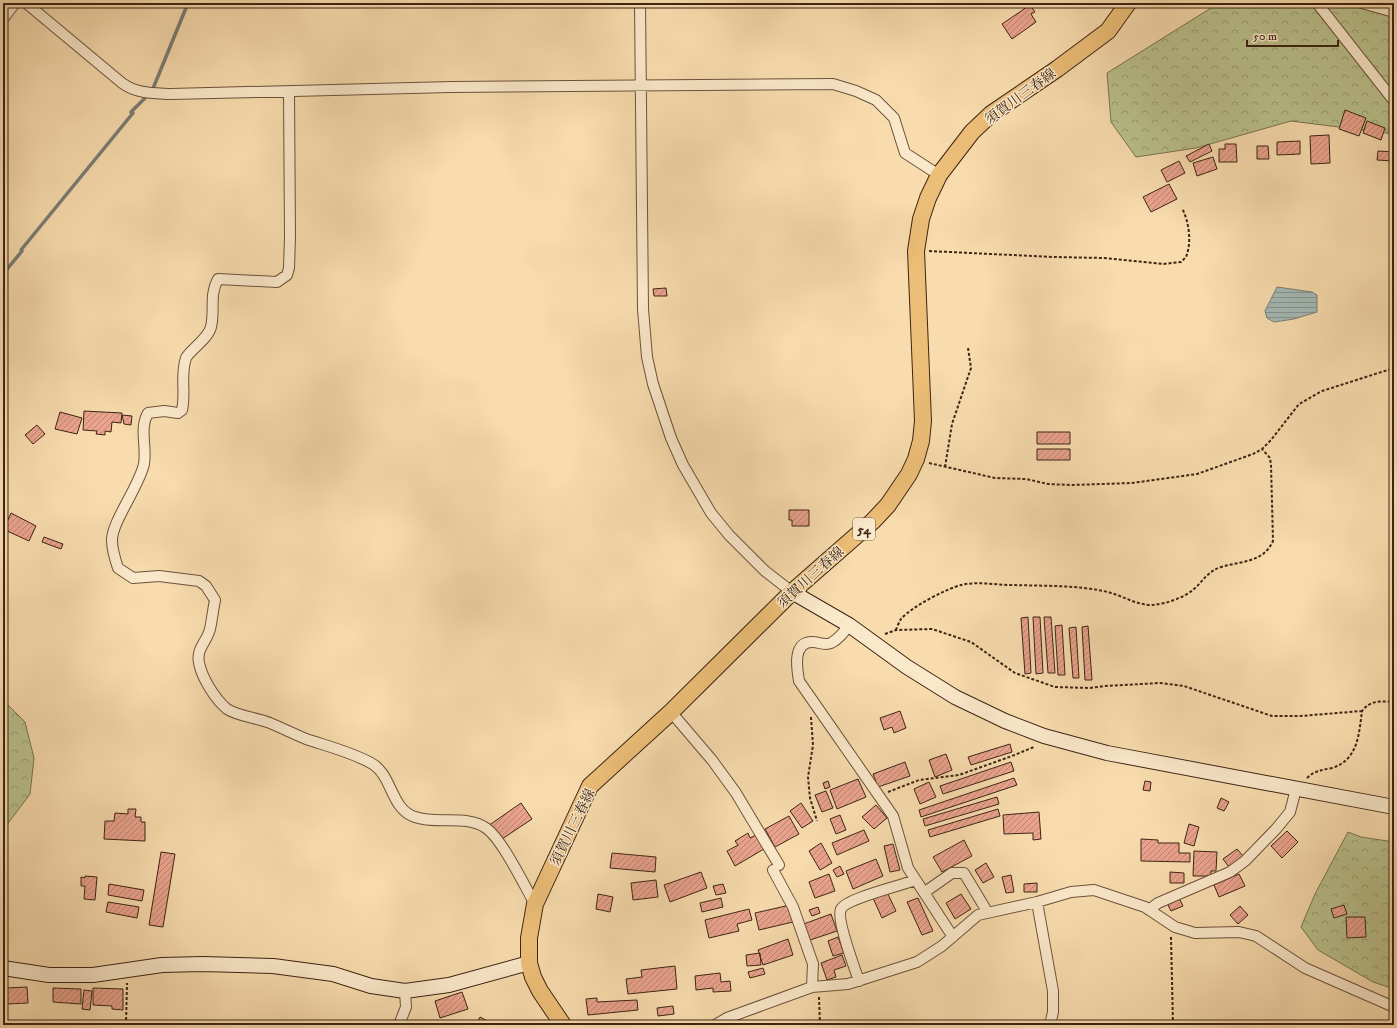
<svg xmlns="http://www.w3.org/2000/svg" width="1397" height="1028" font-family="'IM FELL DW Pica','Noto Serif JP',serif">
<style>
.forest{fill:url(#forest-crowns);stroke:#7c7250}
.water{fill:url(#water-rules);stroke:#7a7d75}
.lines{fill:none;stroke-linecap:round;stroke-linejoin:round}
.stream{stroke:#7a7d75;stroke-width:3.5}
.building{fill:url(#building-hatch);stroke:#3d2414}
.street-casing{stroke:#6c523a;stroke-width:12}
.secondary-casing{stroke:#3d2414;stroke-width:16}
.primary-casing{stroke:#3d2414;stroke-width:18}
.path{stroke:#3d2414;stroke-width:2;stroke-dasharray:3 2;stroke-linecap:butt}
.street{stroke:#fae8ca;stroke-width:10}
.secondary{stroke:#fae8ca;stroke-width:14}
.primary{stroke:#ecbe77;stroke-width:16}
.labels{text-anchor:middle;stroke-width:3;stroke-linejoin:round;paint-order:stroke}
.shield{fill:#fae8ca;stroke:#765f4b;stroke-width:1}
.shield-label{font-size:13px;font-weight:bold;fill:#3d2414}
.street-label{font-size:14px;fill:#3d2414;stroke:#fae8ca}
</style>
<defs>
<pattern id="forest-crowns" width="20" height="18" patternUnits="userSpaceOnUse"><rect width="20" height="18" fill="#bac18c"/><path d="M2 6a3 3 0 1 1 6 0M12 15a3 3 0 1 1 6 0" fill="none" stroke="#989d71"/></pattern>
<pattern id="water-rules" width="6" height="5" patternUnits="userSpaceOnUse"><rect width="6" height="5" fill="#a3b9b6"/><path d="M0 2.5h6" fill="none" stroke="#869693"/></pattern>
<pattern id="building-hatch" width="6" height="6" patternUnits="userSpaceOnUse"><rect width="6" height="6" fill="#eba48e"/><path d="M-1 1l2-2M0 6l6-6M5 7l2-2" fill="none" stroke="#c08573"/></pattern>
</defs>
<rect width="100%" height="100%" fill="#f8dcae"/>
<filter id="stains"><feTurbulence type="fractalNoise" baseFrequency=".005" numOctaves="4"/><feColorMatrix values="0 0 0 0 .2 0 0 0 0 .09 0 0 0 0 .02 0 0 0 .5 -.17"/></filter>
<radialGradient id="worn" r=".72"><stop offset=".6" stop-color="#630" stop-opacity="0"/><stop offset="1" stop-color="#630" stop-opacity=".3"/></radialGradient>
<!-- forest -->
<path class="forest" d="M1219,3h175v131l-103,-13 -95,27 -60,9 -25,-35 -4,-49z
M3,700l22,22 9,36 -4,36 -27,36z
M1348,832l13,5 33,5v147l-21,-7 -55,-32 -17,-23 14,-33z"/>
<!-- water -->
<path class="water" d="M1277,287l35,5 5,3v17l-23,7 -20,3 -7,-4 -2,-7z"/>
<g class="lines">
<!-- stream -->
<path class="stream" d="M152,91l36,-88
M3,274l19,-23 -1,-1 112,-137 -2,-1 17,-17"/>
</g>
<!-- building -->
<path class="building" d="M1030,5l5,7 -4,2 5,8 -24,17 -10,-15z
M1345,110l21,8 -7,18 -20,-7z
M1367,121l18,7 -4,12 -18,-7z
M1329,135l1,28 -19,1 -1,-28z
M1300,141v13l-23,1v-13z
M1209,144l3,7 -22,11 -4,-6z
M1225,144h11l1,18h-18v-13h6z
M1257,146h11l1,13h-12z
M1378,151l16,1v9l-17,-1z
M1213,157l4,12 -20,7 -4,-13z
M1179,161l6,12 -18,9 -6,-12z
M1169,184l8,15 -26,13 -8,-15z
M666,288l1,8h-13l-1,-7z
M84,411l38,2 -1,10 -9,-1 -1,10 -6,-1v4l-9,-1 1,-3 -14,-1z
M60,412l22,6 -5,16 -22,-5z
M122,415l10,1 -1,9 -7,-1z
M37,425l8,9 -12,10 -8,-9z
M1037,432h33v12h-33z
M1037,449h33v11h-33z
M789,510h20v16h-17v-6h-3z
M11,513l25,13 -7,15 -24,-11 1,-2 -3,-1v-7l4,2z
M44,537l19,7 -2,5 -19,-7z
M1028,617l3,56 -6,1 -4,-56z
M1033,617h7l3,56 -7,1z
M1044,617h7l4,56h-7z
M1062,625l3,50h-7l-3,-49z
M1088,626l4,54h-7l-3,-53z
M1076,627l3,51h-6l-4,-50z
M900,711l6,17 -12,5 -2,-6 -8,3 -4,-12z
M1010,744l2,8 -41,13 -3,-8z
M946,754l6,16 -17,7 -6,-17z
M905,762l5,14 -32,11 -5,-13z
M1011,762l3,9 -71,23 -3,-8z
M1014,778l3,7 -96,32 -2,-7z
M858,779l8,18 -29,12 -7,-19z
M828,781l2,6 -5,2 -2,-6z
M1145,781l6,1 -1,9 -7,-1z
M929,782l7,15 -16,7 -6,-15z
M826,791l7,17 -11,4 -7,-17z
M997,797l2,7 -74,22 -2,-7z
M1221,798l8,4 -5,9 -7,-3z
M521,803l11,16 -33,22 -11,-15z
M801,803l12,18 -11,7 -12,-17z
M876,805l11,13 -13,11 -12,-12z
M128,809h8l-1,8h6v5h4v19l-41,-2 1,-18h9l1,-8 13,1z
M998,809l2,7 -70,21 -2,-7z
M1039,812l2,27 -8,1v-7l-29,1 -1,-19z
M840,815l6,15 -10,4 -6,-15z
M789,816l10,18 -24,13 -10,-18z
M1189,824l10,3 -5,19 -10,-3z
M864,830l5,11 -32,14 -5,-12z
M1287,831l11,11 -16,16 -11,-12z
M748,833l2,5 6,-3 8,14 -29,17 -8,-15 11,-6 -3,-4z
M1141,839l17,1v3h21v10h11v9l-49,-1z
M964,840l8,16 -30,16 -9,-15z
M821,843l11,20 -12,7 -11,-19z
M893,844l7,26 -10,2 -6,-26z
M1237,849l6,7 -14,11 -6,-8z
M1194,851l23,1 -1,19h-5v5h-18z
M161,852l14,2 -12,73 -14,-2z
M612,853l44,4 -1,15 -45,-4z
M876,859l7,17 -30,13 -7,-18z
M986,863l8,14 -11,6 -8,-13z
M840,866l4,8 -7,3 -4,-7z
M701,872l6,16 -37,14 -6,-17z
M1170,872l14,1v10h-14z
M829,874l6,17 -20,7 -6,-16z
M1239,874l6,12 -26,11 -5,-12z
M1011,875l3,17 -8,1 -4,-16z
M85,876l12,1 -2,23 -11,-1 1,-13h-4v-9l4,1z
M656,880l2,17 -25,3 -2,-17z
M1037,883v9h-13v-8z
M109,884l35,6 -2,11 -34,-6z
M723,884l3,9 -10,2 -3,-9z
M887,892l9,19 -14,7 -9,-20z
M598,894l15,3 -3,15 -14,-3z
M961,894l10,15 -16,10 -9,-16z
M721,898l2,9 -21,5 -2,-9z
M918,898l15,33 -11,4 -15,-33z
M1179,898l4,8 -12,5 -4,-8z
M108,902l31,5 -2,11 -31,-6z
M790,905l3,17 -34,8 -4,-17z
M1344,905l3,9 -13,4 -3,-9z
M1240,906l8,9 -10,9 -8,-9z
M818,907l2,6 -8,3 -3,-6z
M749,909l3,11 -15,4 2,7 -30,7 -4,-18z
M831,914l6,17 -30,10 -6,-16z
M1346,917h19l1,20 -19,1z
M838,937l6,16 -11,3 -5,-15z
M788,939l5,16 -30,10 -5,-15z
M760,953l1,12 -14,1 -1,-11z
M842,955l4,11 -12,4 2,7 -9,3 -6,-17z
M675,966l2,23 -49,5 -2,-15 16,-2 -1,-7z
M763,968l2,6 -15,4 -2,-6z
M720,973l1,9 9,-1 1,10 -18,1v-4l-17,2 -1,-14z
M27,987l1,16 -22,1 -1,-9h-2l2,-7z
M53,988l28,1v15l-28,-2z
M93,988l30,1v21l-11,-1v-3l-19,-1z
M84,990l8,1 -2,19 -8,-1z
M462,992l6,17 -28,9 -5,-17z
M597,998v4l40,-2 1,10 -50,5 -2,-16z
M673,1006l1,8 -16,2 -1,-8z
M480,1017l15,8h-19z"/>
<g class="lines">
<defs>
<path id="street" d="M26,3l96,80c15,11 31,10 49,11l280,-7 382,-3 23,7 20,9 18,18 11,35 34,22
M640,3l3,306 4,48 6,27 18,54 12,27 28,48 18,22 36,36 27,21
M1317,3l77,98
M1362,3l32,9
M3,19l12,-16
M289,92l1,145 -1,31 -2,7 -10,7 -59,-3c-9,16 -3,32 -7,48 -3,12 -22,24 -25,31 -6,17 0,35 -4,52l-4,3 -14,-2 -16,2c-9,15 -1,34 -4,51 -5,23 -33,59 -32,77 0,9 3,18 6,27l15,10 26,-2 40,5 7,5 9,14c-2,10 -3,20 -5,29 -3,13 -14,19 -11,34 3,15 16,36 28,46 10,7 31,9 43,14 12,5 24,11 36,16 21,7 45,13 65,24 22,12 19,46 44,54 22,8 51,-3 71,11 16,11 38,57 49,76
M849,625c-5,7 -10,14 -18,18 -7,3 -12,-1 -18,-1 -21,-1 -16,27 -14,39l94,135 15,52 45,69
M671,712l41,48 24,33 43,72
M773,870l20,37 20,57 -1,23
M925,892l27,-19h12l21,35 1,4
M1037,902l16,89v21l-3,13
M1149,910l9,-7 72,-31 15,-11 31,-32 14,-17 6,-23
M859,981c-4,-12 -23,-62 -18,-72 6,-11 60,-23 74,-29
M399,1025l7,-18 -1,-16
M715,1025l12,-7 85,-31 36,-3 69,-22 25,-16 36,-31 59,-13 34,-10 23,-2 51,17 30,20 20,6 44,-1 17,4 49,32 89,39"/>
<path id="secondary" d="M792,592l57,33 58,42 48,30 50,24 39,15 63,17 287,54
M3,968l46,7h44l69,-10 41,-1 70,2 60,8 38,12 34,5 44,-6 80,-22"/>
<path id="primary" d="M563,1025l-23,-34 -7,-14 -4,-14v-25l6,-34 55,-118 81,-74 121,-120 81,-71 15,-16 21,-31 7,-15 5,-18 2,-20 -7,-170 5,-32 7,-21 11,-23 33,-43 19,-18 66,-45 51,-38 20,-28"/>
</defs>
<!-- street casing -->
<use href="#street" class="street-casing"/>
<!-- secondary casing -->
<use href="#secondary" class="secondary-casing"/>
<!-- primary casing -->
<use href="#primary" class="primary-casing"/>
<!-- path -->
<path class="path" d="M929,251l124,6 51,1 59,6 18,-2 5,-5c6,-15 3,-35 -4,-49
M929,463l66,15 31,1 22,5 23,1 61,-2 65,-9 56,-20 9,-5 9,-9 28,-36 23,-13 72,-23
M945,467l7,-43 19,-56 -3,-20
M896,630c1,-3 3,-8 5,-11 10,-12 45,-30 60,-34 17,-4 34,0 51,0 32,1 65,0 96,7 15,4 28,13 44,13 13,-1 32,-7 42,-16 9,-8 14,-18 27,-22 20,-6 42,-4 52,-26l-2,-76 -1,-7 -8,-9
M885,634l11,-4 36,-1 39,13 44,31 40,14 35,1 15,-2 55,-3 24,3 88,30h28l62,-5
M811,717l2,28 -5,32 2,21 7,23
M1307,778c7,-7 15,-8 25,-10 26,-8 27,-34 30,-57 8,-11 20,-10 32,-9
M888,792l31,-12 40,-5 53,-19 22,-9
M1171,937l2,88
M819,997l1,28
M126,1025l1,-42"/>
<!-- street -->
<use href="#street" class="street"/>
<!-- secondary -->
<use href="#secondary" class="secondary"/>
<!-- primary -->
<use href="#primary" class="primary"/>
</g>
<g class="labels">
<!-- shield labels -->
<rect class="shield" x="853" y="518" width="22" height="22" rx="3"/>
<g class="shield-label">
<text x="864" y="534">54</text>
</g>
<!-- street labels -->
<g class="street-label">
<text transform="translate(1020 96) rotate(-36)" y="5">須賀川三春線</text>
<text transform="translate(810 577) rotate(-42)" y="5">須賀川三春線</text>
<text transform="translate(572 827) rotate(-64)" y="5">須賀川三春線</text>
</g>
</g>
<!-- margin -->
<rect width="1397" height="1028" fill="none" stroke="#f8dcae" stroke-width="16"/>
<rect x="4" y="4" width="1389" height="1020" fill="none" stroke="#3d2414" stroke-width="2"/>
<rect x="8" y="8" width="1381" height="1012" fill="none" stroke="#3d2414"/>
<!-- scale -->
<path d="M1247 40v6h91v-6" fill="none" stroke="#3d2414" stroke-width="2"/>
<text x="1253" y="40" font-size="12" fill="#3d2414" stroke="#fae8ca" stroke-width="3" paint-order="stroke">50 m</text>
<rect width="100%" height="100%" filter="url(#stains)"/>
<rect width="100%" height="100%" fill="url(#worn)"/>
</svg>
